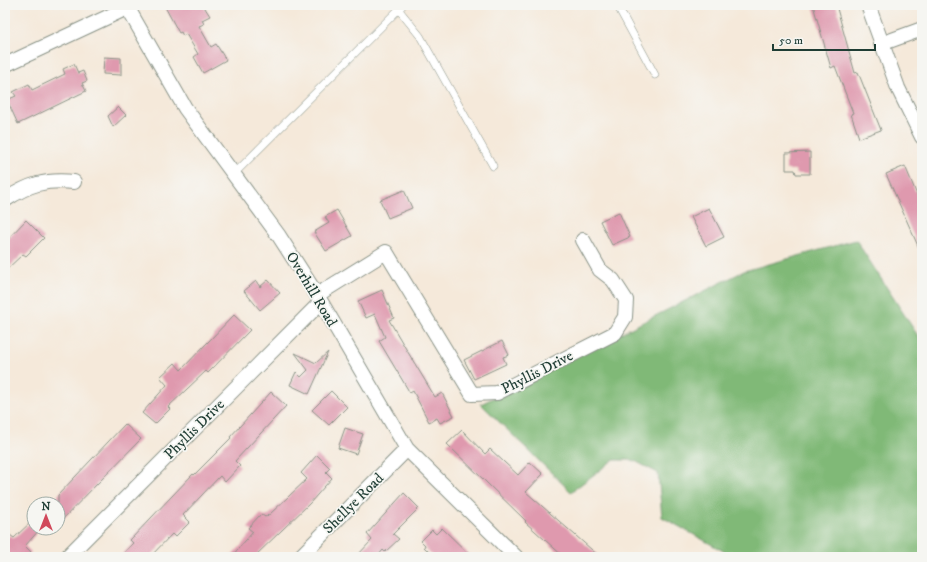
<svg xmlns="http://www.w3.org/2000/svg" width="927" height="562" font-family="'IM FELL DW Pica',serif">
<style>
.forest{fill:#80b977;stroke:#507b56}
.building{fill:#df99ae}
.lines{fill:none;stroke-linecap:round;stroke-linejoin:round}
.service-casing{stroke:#8a9387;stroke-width:8}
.minor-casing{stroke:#8a9387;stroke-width:16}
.service{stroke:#fff;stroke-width:7}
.minor{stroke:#fff;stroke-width:14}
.labels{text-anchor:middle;stroke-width:3.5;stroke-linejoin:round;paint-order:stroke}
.street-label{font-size:15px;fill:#1f3d34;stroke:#f6f6f2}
</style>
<rect width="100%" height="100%" fill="#f6f6f2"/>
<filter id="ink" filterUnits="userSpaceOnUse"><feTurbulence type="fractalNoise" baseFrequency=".025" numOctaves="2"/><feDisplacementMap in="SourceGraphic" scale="8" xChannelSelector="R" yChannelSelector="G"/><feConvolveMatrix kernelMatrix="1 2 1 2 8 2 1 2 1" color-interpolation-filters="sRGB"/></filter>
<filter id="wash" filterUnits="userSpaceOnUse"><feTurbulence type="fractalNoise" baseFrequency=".012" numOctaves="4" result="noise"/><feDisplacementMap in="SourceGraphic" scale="16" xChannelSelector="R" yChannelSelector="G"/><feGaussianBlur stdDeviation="0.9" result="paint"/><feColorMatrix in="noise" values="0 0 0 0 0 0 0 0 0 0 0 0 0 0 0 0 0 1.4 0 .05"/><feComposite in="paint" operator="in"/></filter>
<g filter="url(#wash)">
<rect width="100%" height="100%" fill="#f5e9da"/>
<!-- forest -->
<path class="forest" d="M856,240l66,102v215h-188l-72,-40 -4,-44 -25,-13h-20l-42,32 -90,-88 263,-133z"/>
<g id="blocks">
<!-- building -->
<path class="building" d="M164,5h39l7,11 -8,4 2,4 -5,2 12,21 5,-3 10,16 -23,13 -9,-16 4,-3 -12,-20 -3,2 -2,-4 -2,1z
M813,5h23l19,68 3,-1 23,58 -22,8 -8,-24 2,-1 -18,-47 -4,2z
M104,57l17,1v17l-18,-1z
M74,64l4,9 5,-2 4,10 -5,2 4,8 -68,33 -11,-24 9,-4 -3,-4 16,-8 3,6 33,-16 -2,-5z
M118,107l8,8 -13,12 -5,-11z
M810,152v22h-14l-1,-4h-9v-17z
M905,166l17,41v48l-36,-81z
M404,190l8,18 -24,10 -8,-18z
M709,208l15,29 -18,9 -15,-29z
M337,210l15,26 -26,15 -12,-19 15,-9 -4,-6z
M619,212l11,25 -18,8 -12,-24z
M26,220l18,18 -18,18 -3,-2 -18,17v-29z
M268,280l12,13 -20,17 -16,-19 12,-10 4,6z
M382,290l12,28 -5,2 17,29 29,48 7,-4 12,23 -14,7 -3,-5 -8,4 -16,-31 -3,2 -31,-52 6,-4 -10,-23 -9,4 -8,-17z
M234,315l16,15 -42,43 -2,-2 -38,36 2,2 -15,15 -13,-11 25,-28 -7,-8 15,-14 6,7z
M502,341l7,14 -6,2 3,7 -32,15 -10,-19z
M328,352l-19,42 -19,-9 6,-13 5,5 7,-7 -13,-17 21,10z
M331,391l16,16 -18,18 -17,-15z
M271,392l15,14 -51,55 5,5 -15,16 -5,-6 -37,39 7,7 -15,15 -3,-3 -22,23h-30l13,-14 -3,-3 63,-66 1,1 37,-37 -1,-1z
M125,424l16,15 -83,85v-29z
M345,428l18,6 -7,20 -18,-6z
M462,430l23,24 5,-5 28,26 12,-13 13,12 -17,18 74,65h-36l-39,-35 1,-1 -79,-77z
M317,455l13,13 -4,4 6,6 -22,25 -56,54h-23l22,-25 -5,-4 13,-14 4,3 5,-3 37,-35 -6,-6z
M404,493l15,15 -26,26 6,5 -14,13 -2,-2 -6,7h-21l16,-17 -5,-6z
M34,519v9h7l-16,18 6,6 -5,5h-21v-17l5,-5 4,3z
M442,528l30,29h-38l-10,-10 1,-2 -4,-4 11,-11 4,4z"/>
</g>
</g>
<g filter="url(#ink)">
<use href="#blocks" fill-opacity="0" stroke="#8a9387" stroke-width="1"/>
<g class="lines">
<defs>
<path id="service" d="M617,5l38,70
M399,10l21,26 73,130
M234,174l169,-169"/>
<path id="minor" d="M126,5l59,103 94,128 38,59 90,154 109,108
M868,5l30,83 24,49
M881,44l41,-15
M5,65l122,-57
M5,200c24,-16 41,-21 69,-18
M317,295l69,-43 86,142 25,-1 118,-60 10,-16 1,-17 -13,-20 -13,-10 -17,-30
M67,557l254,-255
M300,557l107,-108"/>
</defs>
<!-- service casing -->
<use href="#service" class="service-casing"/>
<!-- minor casing -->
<use href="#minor" class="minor-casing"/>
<!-- service -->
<use href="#service" class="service"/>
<!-- minor -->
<use href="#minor" class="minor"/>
</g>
</g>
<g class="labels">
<!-- street labels -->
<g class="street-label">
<text transform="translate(312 289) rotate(59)" y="5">Overhill Road</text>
<text transform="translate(537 372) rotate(-27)" y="5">Phyllis Drive</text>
<text transform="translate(194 429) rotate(-45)" y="5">Phyllis Drive</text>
<text transform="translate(353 503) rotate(-45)" y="5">Shellye Road</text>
</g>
</g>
<!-- margin -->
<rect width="927" height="562" fill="none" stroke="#f6f6f2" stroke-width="20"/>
<!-- north arrow -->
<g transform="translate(46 516)"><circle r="19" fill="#f6f6f2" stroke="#a0aca6"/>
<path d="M0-3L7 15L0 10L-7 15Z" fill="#d1495b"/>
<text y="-6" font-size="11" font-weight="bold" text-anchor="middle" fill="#1f3d34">N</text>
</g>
<!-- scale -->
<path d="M773 44v6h102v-6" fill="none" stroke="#1f3d34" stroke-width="2"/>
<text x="779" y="44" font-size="12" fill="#1f3d34" stroke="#f6f6f2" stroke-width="3" paint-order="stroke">50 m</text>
</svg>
